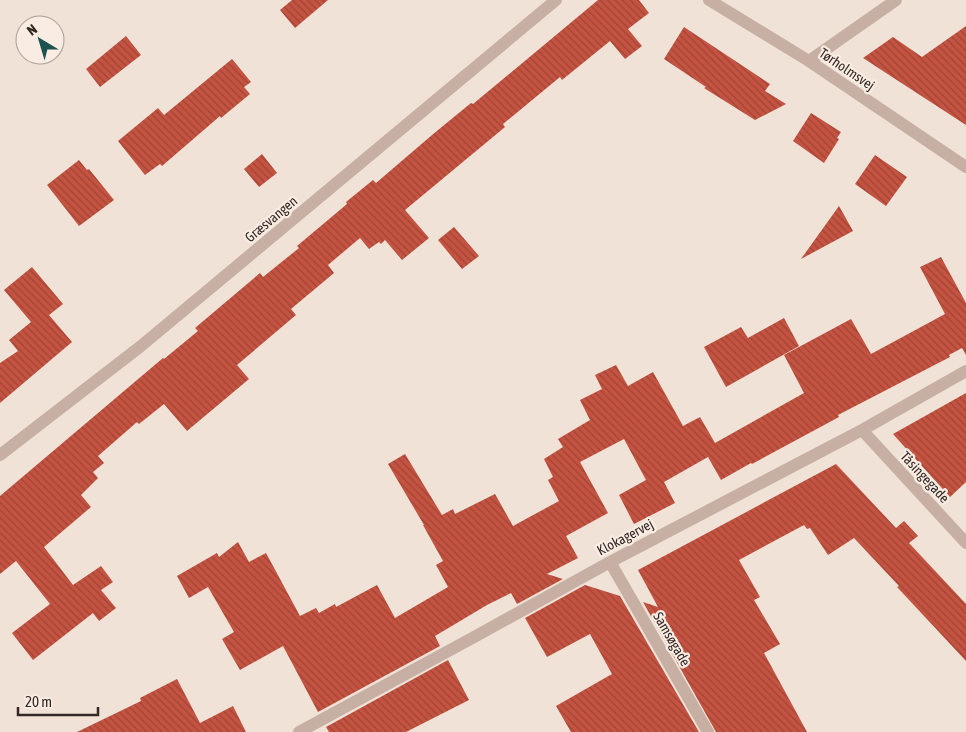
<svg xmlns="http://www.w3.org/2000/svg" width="966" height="732" font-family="'Asap Condensed',sans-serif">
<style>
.building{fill:url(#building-back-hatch)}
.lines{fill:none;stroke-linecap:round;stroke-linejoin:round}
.minor{stroke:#c7b0a3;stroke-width:12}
.labels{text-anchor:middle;stroke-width:4.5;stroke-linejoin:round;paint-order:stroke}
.street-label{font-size:14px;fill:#332825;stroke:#f8ece3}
</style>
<defs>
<pattern id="building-back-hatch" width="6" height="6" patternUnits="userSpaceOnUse" patternTransform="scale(1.25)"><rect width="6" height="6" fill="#c45341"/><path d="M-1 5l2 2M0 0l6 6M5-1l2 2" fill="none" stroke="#a04536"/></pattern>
</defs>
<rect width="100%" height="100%" fill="#f0e2d7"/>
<!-- building -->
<path class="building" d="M292,0h36l-33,28 -15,-18z
M598,0h41l10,13 -21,16 14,17 -17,13 -15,-18 -48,39 -2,-3 -57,47 2,3 -100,83 24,28 -27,22 -17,-20 -4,4 -2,-2 -10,7 -9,-11 -32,27 6,8 -43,36 5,6 -59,50 12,14 -62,52 -23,-27 -25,20 -2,-2 -39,34 6,7 -11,9 5,6 -17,17 10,12 -47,40 29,38 28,-19 12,16 -12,8 15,18 -17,13 -6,-8 -60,47 -21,-27 38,-29 -34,-43 -16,13v-78l163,-138 1,1 34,-28 -3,-3 65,-55 3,4 36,-29 -2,-2 50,-42 -1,-2 27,-22 3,3 56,-48 39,-32 2,1z
M966,26v99l-103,-67 30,-21 29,20z
M684,27l86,57 -5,7 21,13 -31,16 -51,-32 2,-1 -42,-28z
M126,36l15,19 -41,32 -14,-18z
M232,59l19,23 -7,5 6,7 -29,24 -1,-2 -58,50 -2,-2 -15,11 -27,-34 40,-33 6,7z
M811,113l30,19 -4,6 2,1 -15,24 -31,-22z
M262,154l15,19 -18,14 -15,-18z
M875,155l32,22 -21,29 -31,-22z
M79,160l8,10 2,-1 25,31 -35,26 -32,-41z
M839,206l14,25 -52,28z
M454,227l25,29 -17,13 -24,-29z
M941,257l25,46v52l-4,-7 -13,7 1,2 -112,58 1,2 -87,47 -1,-1 -30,17 -13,-23 -44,25 11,21 -41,21 -15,-29 27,-15 -22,-41 -44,23 28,51 -42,23 12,22 -31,16 16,5 -46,25 -6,-11 -24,12 -52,31 5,10 -122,66 -35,-66 -43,24 -18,-31 12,-7 -26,-45 -19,11 -12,-22 40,-23 2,4 19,-15 11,20 17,-9 34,63 16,-8 3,5 16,-9 1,3 41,-22 18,33 53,-31 -12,-22 7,-4 -20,-36h1l-36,-61 17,-10 37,61 11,-6 2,5 40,-20 18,32 46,-25 -11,-21 5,-3 -9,-18 19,-12 -5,-8 32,-19 -10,-20 22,-11 -7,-14 21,-10 12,21 25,-14 30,54 17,-9 15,26 89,-50 -20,-38 67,-36 20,35 74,-40 -25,-47z
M32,267l31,37 -14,11 23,27 -72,61v-40l18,-12 -9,-11 22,-18 -27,-32z
M784,318l15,28 -73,41 -22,-40 37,-20 7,11z
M966,393v89l-16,15 -57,-63z
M836,464l60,64 8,-7 14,15 -9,7 57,61v57l-69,-74 2,-1 -45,-48 -26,17 -18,-27 -3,1 -3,-4 -65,35 21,37 -6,3 26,44 -16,9 43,79h-91l-73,-130 15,5 -20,-37z
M585,585l35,11 79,136h-128l-15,-26 56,-32 -22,-40 -43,23 -22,-39z
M448,660l21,40 -63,32h-77l-3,-5z
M177,679l23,44 33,-17 13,26h-169l64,-31 -1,-3z"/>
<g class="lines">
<!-- minor -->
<path class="minor" d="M709,0l100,61 157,106
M809,61l87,-61
M862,430l104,113
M0,455l141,-109 415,-346
M610,562l98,170
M299,732l177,-96 134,-74 252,-132 104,-59"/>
</g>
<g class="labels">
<!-- street labels -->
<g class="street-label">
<text transform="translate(847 69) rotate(34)" y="5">Tørholmsvej</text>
<text transform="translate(271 219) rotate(-40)" y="5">Græsvangen</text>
<text transform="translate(925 477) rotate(47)" y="5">Tåsingegade</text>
<text transform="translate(625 537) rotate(-28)" y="5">Klokagervej</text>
<text transform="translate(672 639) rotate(60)" y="5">Samsøgade</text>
</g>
</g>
<!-- north arrow -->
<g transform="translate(40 40) rotate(322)"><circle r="24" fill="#f8ece3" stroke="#a99e97"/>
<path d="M0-4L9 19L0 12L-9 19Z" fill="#1c5351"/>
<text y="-8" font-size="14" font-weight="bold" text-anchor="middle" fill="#332825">N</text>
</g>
<!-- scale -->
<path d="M18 707v8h80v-8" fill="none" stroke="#332825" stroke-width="2.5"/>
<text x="25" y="707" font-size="15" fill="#332825" stroke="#f8ece3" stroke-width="4" paint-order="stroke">20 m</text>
</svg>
